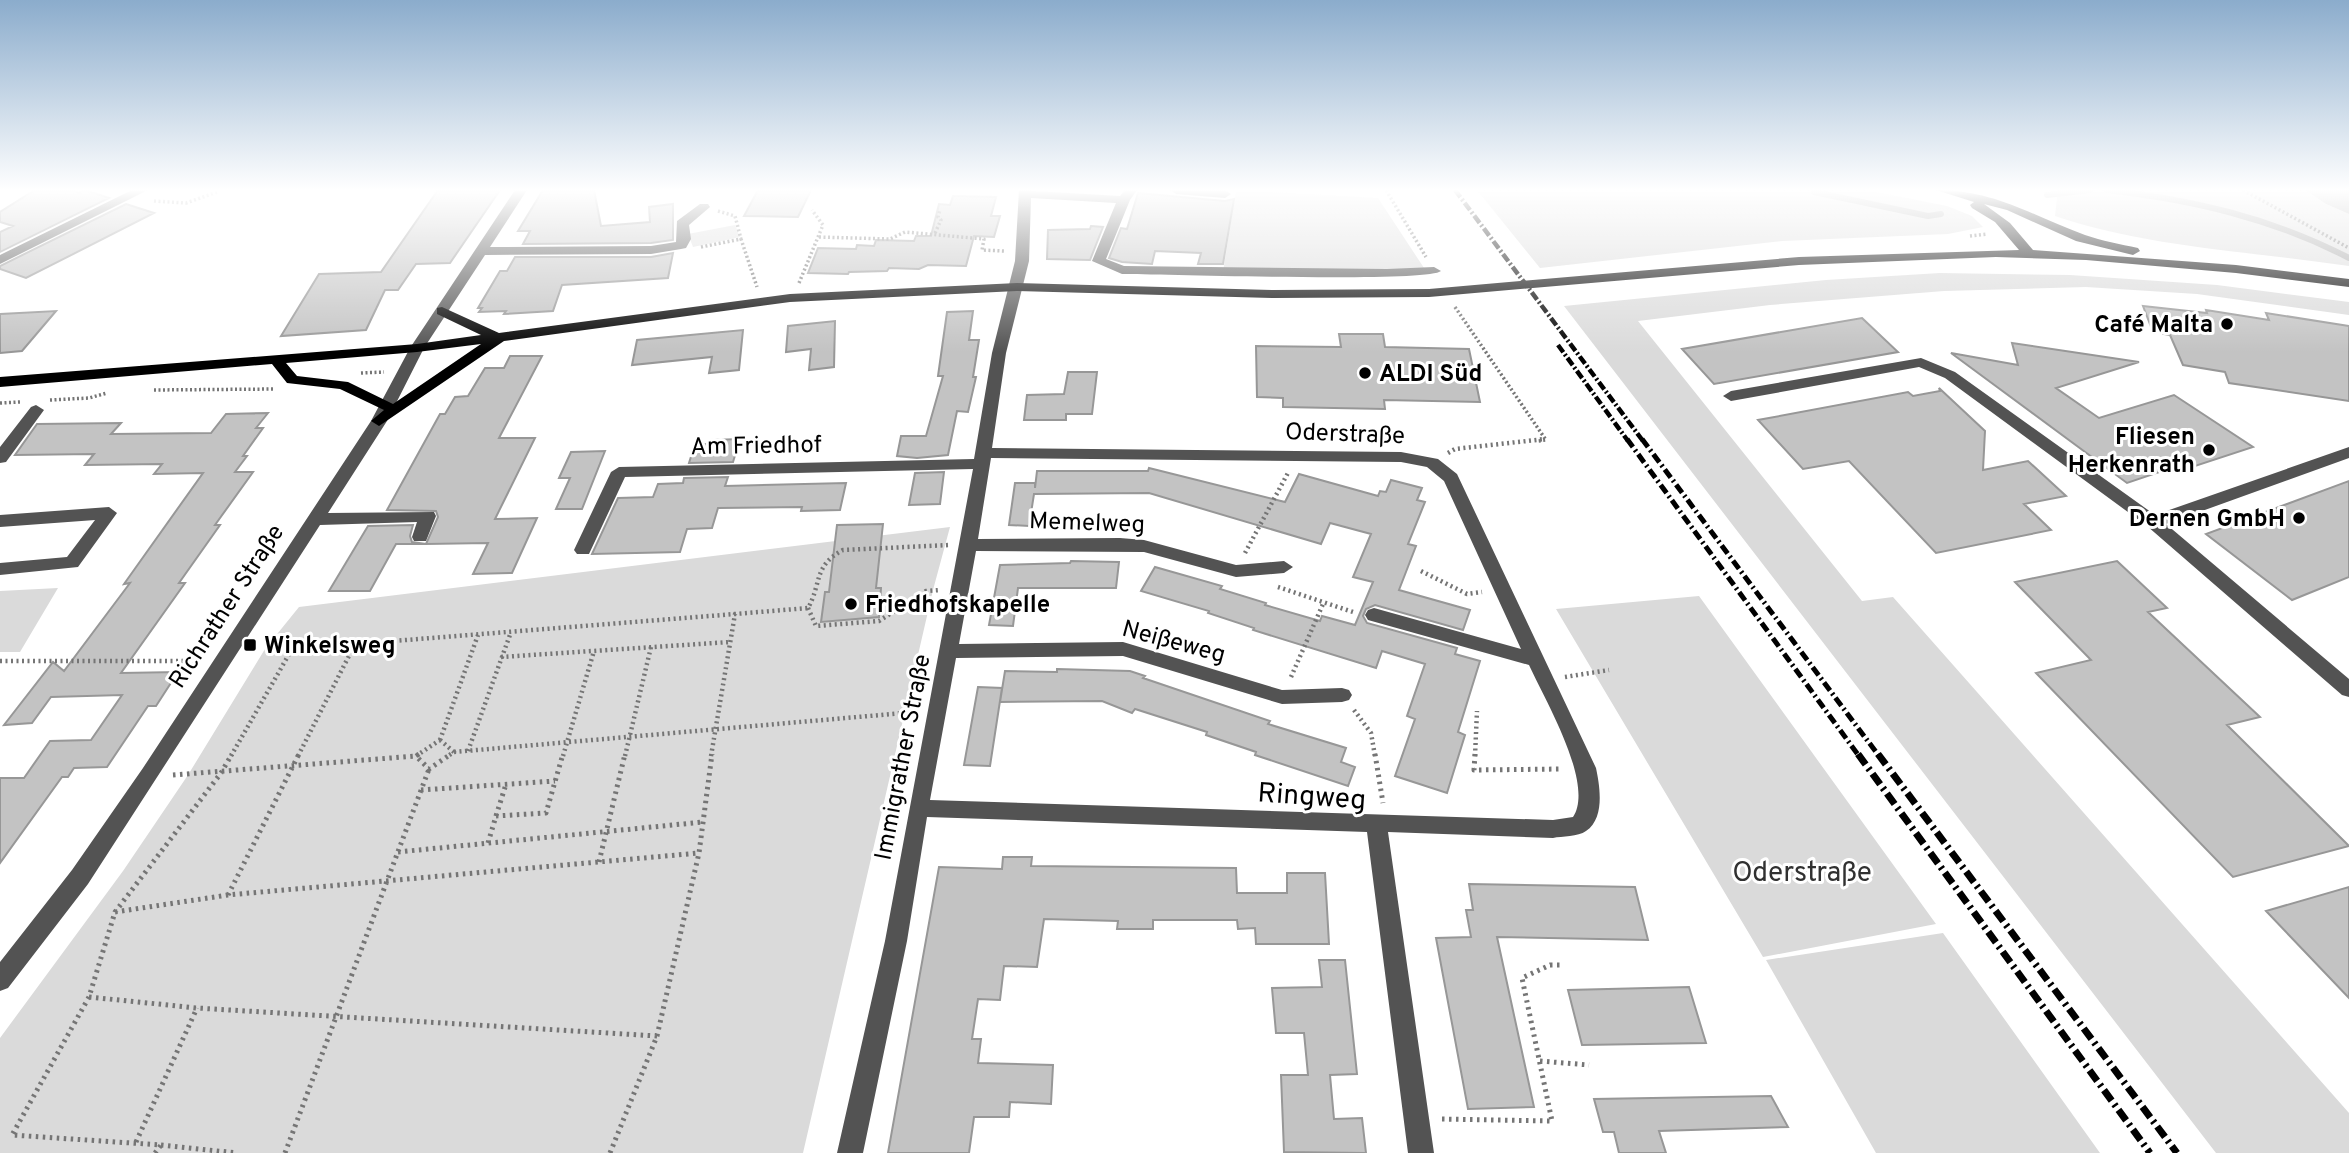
<svg xmlns="http://www.w3.org/2000/svg" width="2349" height="1153" font-family="Overpass,sans-serif">
<style>
.green{fill:#dadada}
.water{fill:#a1a1a1}
.lines{fill:none;stroke-linecap:round;stroke-linejoin:round}
.stream{stroke:#a1a1a1;stroke-width:6}
.building{fill:#c3c3c3;stroke:#979797;stroke-width:2}
.path-far2{stroke:#757575;stroke-width:3.5;stroke-dasharray:2 2.5;stroke-linecap:butt}
.path-far1{stroke:#757575;stroke-width:4.5;stroke-dasharray:2 3.5;stroke-linecap:butt}
.path{stroke:#757575;stroke-width:5;stroke-dasharray:2.5 4.5;stroke-linecap:butt}
.minor{fill:#535353;fill-rule:evenodd}
.major{fill:#000;fill-rule:evenodd}
.rail-far2{stroke:#000;stroke-width:4.5;stroke-dasharray:9 2.5 2 2.5;stroke-linecap:butt}
.rail-far1{stroke:#000;stroke-width:5;stroke-dasharray:10 3.5 2 3.5;stroke-linecap:butt}
.rail{stroke:#000;stroke-width:7;stroke-dasharray:13 4.5 2.5 4.5;stroke-linecap:butt}
.poi-dot{fill:#000;stroke:#fff;stroke-width:2.5}
.labels{text-anchor:middle;stroke-width:6;stroke-linejoin:round;paint-order:stroke}
.poi-label{font-size:24px;font-weight:bold;fill:#000;stroke:#fff;text-anchor:end}
.street-label{font-size:24px;fill:#000;stroke:#fff}
.near-street-label{font-size:28px;fill:#000;stroke:#fff}
.near-park-label{font-size:28px;fill:#313131;stroke:#fff}
</style>
<rect width="100%" height="100%" fill="#fff"/>
<!-- green -->
<path class="green" d="M1236,190l142,8 48,73 -203,1z
M1477,190h389l81,16 25,10 11,11 -35,7 -166,7 -242,27z
M2058,190h247l21,14 23,10v52c-99,-15 -199,-18 -294,-50z
M735,225l5,12 -47,10 -5,-13z
M1940,273l130,2 147,10 132,17v13l-152,-21 -111,-7 -142,4 -174,14 -132,16 224,280 31,-4 456,516v40h-133l-652,-847 262,-26z
M950,527l-17,63 -130,563h-803v-115l123,-167 65,-96 77,-126 34,-42z
M58,588l-38,64h-20v-61z
M1699,596l237,328 -173,33 -207,-348z
M1943,933l157,220h-224l-110,-193z"/>
<!-- water -->
<path class="water" d="M2305,190h44v24l-23,-10z"/>
<g class="lines">
<!-- stream -->
<path class="stream" d="M2107,190c86,10 165,28 242,68
M1814,192l114,24 13,-2
M2047,195l43,-5"/>
</g>
<!-- building -->
<path class="building" d="M35,190h36l8,3 6,-3 24,8 -109,54v-20l13,-6 -13,-4v-10z
M438,190h62l-50,73 -34,1 -18,26h-13l-19,40 -85,6 38,-62 62,-2z
M543,190h51l7,36 49,-4 -1,-15 24,-3v36l-22,3 -128,1 7,-13h-12z
M758,190h53l-13,27 -54,-1z
M1138,193l87,8 9,-2 -11,65h-25l3,-11 -46,-2 -3,13 -30,-2 -13,-4 12,-30 6,1z
M953,196l43,1 -5,19h9l-6,21 -20,-1 -8,30 -38,-1 -9,4 -30,-1 -2,3 -38,1 -1,2 -40,-1 10,-25 38,1 1,-4 17,1 2,-6 38,1 2,-5h15l8,-32 11,1z
M126,204l28,9 -128,65 -26,-9v-3z
M1091,226l12,1 -13,33 -43,-1 1,-29 42,-1z
M673,253l-5,25 -106,7 -9,26 -49,3 2,-3 -27,1 3,-4h-4l22,-37h7l8,-14h136z
M2143,306l64,7 -1,-3 63,10 -3,-7 83,13v75l-120,-18 -4,-11 -42,-7 -13,-30 -17,-3z
M56,311l-34,40 -22,2v-39z
M973,311l-4,29h10l-6,37h3l-8,35 -11,-1 -9,44 -31,3 -20,-2 4,-20h25l17,-60h-5l9,-64z
M1862,318l36,34 -184,32 -32,-35z
M835,321l-1,46 -25,3 2,-21 -25,3 2,-26z
M743,330l-4,40 -30,3 3,-16 -80,8 5,-25z
M1339,334h44l2,13 84,2 11,53 -96,-2 1,9 -102,-2v-9l-26,-1 -1,-51 85,1z
M2012,343l127,19 -83,26 43,30 75,-23 79,52 -67,22 -6,-4 -53,18 -176,-130 67,12z
M510,356h32l-43,82h36l-40,81 42,-1 -25,55 -39,1 15,-31 -62,1 12,-27 -2,-6 -49,-1 53,-96h5l10,-17 13,-1 17,-28h19z
M1068,372h29l-5,42h-26v6h-42l3,-25 37,-1z
M1939,388l46,43 -2,39 45,-9 38,35 -42,8 27,26 -115,23 -87,-92 -46,8 -45,-49 150,-28 5,4 27,-5z
M268,413l-12,15h7l-20,28h4l-12,16h18l-38,53h5l-41,58h6l-64,90 57,-1 -22,34h-8l-41,61 -33,1 -6,9h-6l-62,86v-85h24l26,-37 41,-1 31,-45 -71,2 -19,26 -28,2 49,-63 11,9 66,-88 -6,1 79,-111 -49,1 8,-10 -77,1 9,-11 -79,1 22,-31 84,-1 -10,11 100,-1 15,-19z
M740,439l-7,23 -44,1 6,-19h14l2,-4z
M605,451l-23,58h-26l14,-31h-11l12,-26z
M1149,468l136,34 14,-28 79,22 2,-5 6,1 5,-12 31,8 -5,12 8,2 -17,42 8,2 -17,44 71,20 -7,20 -88,-25 -9,4 -3,7 4,7 90,25 -2,6 25,7 -22,71 7,3 -18,58 -52,-17 20,-57 -8,-3 18,-52 -43,-13 -6,17 -123,-38 1,-2 -46,-15 1,-2 -68,-20 14,-24 67,19 -2,3 46,14 -1,2 55,16 2,-5 33,9 18,-43 -20,-5 18,-43 -41,-11 -9,21 -172,-51 -115,1 -5,32 -20,-1 6,-42h20v5l2,-17h111z
M944,472l-4,32 -31,1 6,-32z
M728,477l-3,9 121,-3 -6,27 -39,1 1,-4 -84,1 -6,20 -25,1 -7,23 -88,2 26,-56 35,-1 5,-13 25,-1 1,-5z
M2349,481v96l-57,23 -86,-66z
M883,524l-7,64h5l-2,29 -58,5 4,-30h4l8,-67z
M413,525l-3,11 2,6 14,2h-30l-26,47h-41l39,-65z
M1071,561l48,1 -3,26h-98l-5,38 -24,-1 11,-60 70,-2z
M2117,561l50,47 -19,4 112,105 -33,8 122,121 -116,31 -197,-204 55,-13 -76,-78z
M1057,669l73,2 15,5 -2,2 127,43 -2,3 78,24 -5,14 14,5 -7,19 -93,-31 1,-3 -50,-17 1,-3 -72,-23 -3,4 -30,-12 -102,1 5,-31 52,1z
M978,687l24,1 -12,78 -26,-1z
M1003,857h29l-1,9 205,2 1,25h50v-20h38l4,71h-73l-1,-16 -17,1 -1,-9h-84v9h-36l1,-8 -74,-2 -7,48 -33,-1 -4,34 -22,-1 -6,40h9l-3,24 75,2 -2,39 -41,-2 -1,15h-35l-5,36h-81l51,-286 63,2z
M1469,884l166,3 13,53 -151,-3 37,170 -66,2 -32,-171 35,-1 -5,-27h7z
M2349,887v111l-83,-87z
M1319,960h26l12,114 -27,1 4,44 28,-1 4,35 -82,-1 -3,-77h27l-4,-42h-28l-4,-45 50,-1z
M1689,987l17,56 -124,2 -14,-55z
M1771,1096l17,31 -129,4 7,22h-47l-5,-21h-11l-9,-33z"/>
<g class="lines">
<!-- path-far2 -->
<path class="path-far2" d="M1386,190l40,67
M2243,190l106,58
M154,201l32,2 31,-11
M718,211l17,5 6,23
M935,233l6,-13 -3,-3 2,-7
M1970,236l17,-2
M819,237l71,2 15,-7 79,7 -2,11 22,1
M701,247l40,-8 16,48
M799,283l24,-58 -11,-15
M1455,307l91,133 -8,1
M361,373l23,-1
M154,390l121,-1
M50,400l39,-2 18,-5
M0,403l20,-1"/>
<!-- path-far1 -->
<path class="path-far1" d="M1448,453l7,-4 90,-10
M1245,553l44,-82
M1421,571l46,23 15,-2
M1278,587l78,26
M808,608l8,18 63,-5 47,-30 14,-1
M501,657l229,-15
M0,661h199
M1291,677l32,-73
M1565,677l44,-7
M1354,710l17,23 4,23
M440,740l14,12 -6,4
M440,740l38,-105
M468,751l43,-119
M454,752l461,-40
M231,756l61,-107 443,-35
M298,756l57,-112
M416,756l24,-16
M563,756l31,-105
M625,756l26,-109
M711,756l24,-142 73,-6c14,-25 5,-42 35,-58l106,-5
M1475,756l2,-45"/>
<!-- path -->
<path class="path" d="M419,754l-3,2 13,13 22,-15
M1375,754l8,49
M1475,754l-1,16 88,-1
M173,775l243,-19
M421,790l134,-9
M496,816l10,-32
M488,843l8,-27 50,-3 17,-59
M398,852l305,-30
M599,862l26,-108
M228,895l71,-141
M115,912l113,-17 471,-42
M89,997l108,11 460,28
M1540,1061l49,4
M1442,1119l110,2 -30,-143 28,-13h12
M136,1142l61,-134
M161,1145l76,8
M155,1153l6,-8 -149,-10 77,-138 26,-85 106,-139 11,-19
M285,1153l144,-384
M610,1153l47,-117 42,-183 13,-99"/>
<!-- minor -->
<path class="minor" d="M132,190h16l-148,74v-9z
M515,190h12l-37,57 161,-1 25,-4 1,-21 23,-17h8l2,3 -21,18 2,14 -5,9 -5,1 -30,5 -166,1 -61,93 -37,73 -59,92 106,-1 2,4 -10,25h-12l-2,-4 5,-15 -97,3 -232,359 -80,104 -8,3v-29l72,-92 71,-102 228,-347 39,-73z
M1019,190l101,6 5,-6h12l-7,10 -24,59 18,7 263,3 47,-2 7,4c-13,12 -280,3 -319,3l-30,-13 24,-58 -85,-5 -2,63 -23,92 -14,95 409,4 37,7 19,15 139,294c4,19 9,50 -10,63 -8,6 -24,5 -33,7l-165,-6 46,321h-26l-41,-321 -440,-15 -20,124 -44,212h-26l48,-212 88,-472 -348,8 -36,77h-12l-3,-4 37,-78 8,-5 355,-8 18,-106 23,-92zM991,458l410,4 26,5 17,14 77,168 -147,-41 -6,2 -3,5 3,5 161,45c16,35 66,119 44,152l-20,3 -623,-20 26,-142 167,-2 159,48 60,-2 7,-2 3,-5 -3,-5 -7,-2 -60,2 -159,-48 -164,2 17,-93 168,1 92,25 48,-4 9,-6 -9,-6 -48,4 -92,-25 -24,-2 -142,1z
M1170,190h55l6,4 -6,4 -49,-4z
M1921,358l34,14 200,143 194,-68v11l-183,66 183,155v18l-7,-2 -195,-169 -202,-148 -26,-11 -188,34 -8,-5 8,-5z
M36,405l8,5 -38,52 -6,1v-16l31,-40z
M109,507l8,6 -39,54 -78,8v-12l67,-6 28,-37 -95,7v-12z"/>
<!-- major -->
<path class="major" d="M1936,190c60,0 96,26 149,45 17,6 35,9 53,13l2,3 -7,4 -57,-14 -69,-31 -23,-6 26,19 23,27 203,15 113,14v8l-113,-14 -150,-13 -90,-3 -197,8 -370,32 -155,1 -257,-7 -227,11 -286,39 -125,85 -8,-5 13,-11 -44,-21 -53,-6 -15,-19 -272,23v-10l417,-33 64,-9 -44,-21v-6l5,-1 57,26 291,-39 227,-11 257,7 155,-1 370,-32 220,-7 -24,-28 -23,-14 -2,-3 4,-3zM481,344l-88,60 -45,-22 -51,-6 -11,-13 131,-11z"/>
<!-- rail-far2 -->
<path class="rail-far2" d="M1455,190l188,251
M1558,345l70,96"/>
<!-- rail-far1 -->
<path class="rail-far1" d="M1627,439l232,317
M1642,439l237,317"/>
<!-- rail -->
<path class="rail" d="M1858,754l292,399
M1878,754l299,399"/>
</g>
<!-- sky -->
<linearGradient id="sky" x2="0" y2="1"><stop stop-color="#8baccc"/><stop offset="0.54" stop-color="#fff"/><stop offset="1" stop-color="#fff" stop-opacity="0"/></linearGradient>
<rect width="2349" height="352" fill="url(#sky)"/>
<!-- markers -->
<g class="poi-dot">
<circle cx="2227" cy="324" r="7"/>
<circle cx="1365" cy="373" r="7"/>
<circle cx="2209" cy="450" r="7"/>
<circle cx="2299" cy="518" r="7"/>
<circle cx="851" cy="604" r="7"/>
<rect x="243" y="638" width="14" height="14" rx="3.5"/>
</g>
<g class="labels">
<!-- poi labels -->
<g class="poi-label">
<text x="2213" y="332">Café Malta</text>
<text x="1379" y="381" text-anchor="start">ALDI Süd</text>
<text x="2195" y="444">Fliesen<tspan x="2195" dy="28">Herkenrath</tspan></text>
<text x="2285" y="526">Dernen GmbH</text>
<text x="865" y="612" text-anchor="start">Friedhofskapelle</text>
<text x="264" y="653" text-anchor="start">Winkelsweg</text>
</g>
<!-- street labels -->
<g class="street-label">
<text transform="translate(1345 433) rotate(2)" y="8">Oderstraße</text>
<text transform="translate(756 445) rotate(-1)" y="8">Am Friedhof</text>
<text transform="translate(1087 522) rotate(2)" y="8">Memelweg</text>
<text transform="translate(226 606) rotate(-57)" y="8">Richrather Straße</text>
<text transform="translate(1174 641) rotate(15)" y="8">Neißeweg</text>
<text transform="translate(902 757) rotate(-79)" y="8">Immigrather Straße</text>
</g>
<!-- near-street labels -->
<g class="near-street-label">
<text transform="translate(1312 795) rotate(4)" y="10">Ringweg</text>
</g>
<!-- near-park labels -->
<g class="near-park-label">
<text x="1802" y="881">Oderstraße</text>
</g>
</g>
</svg>
